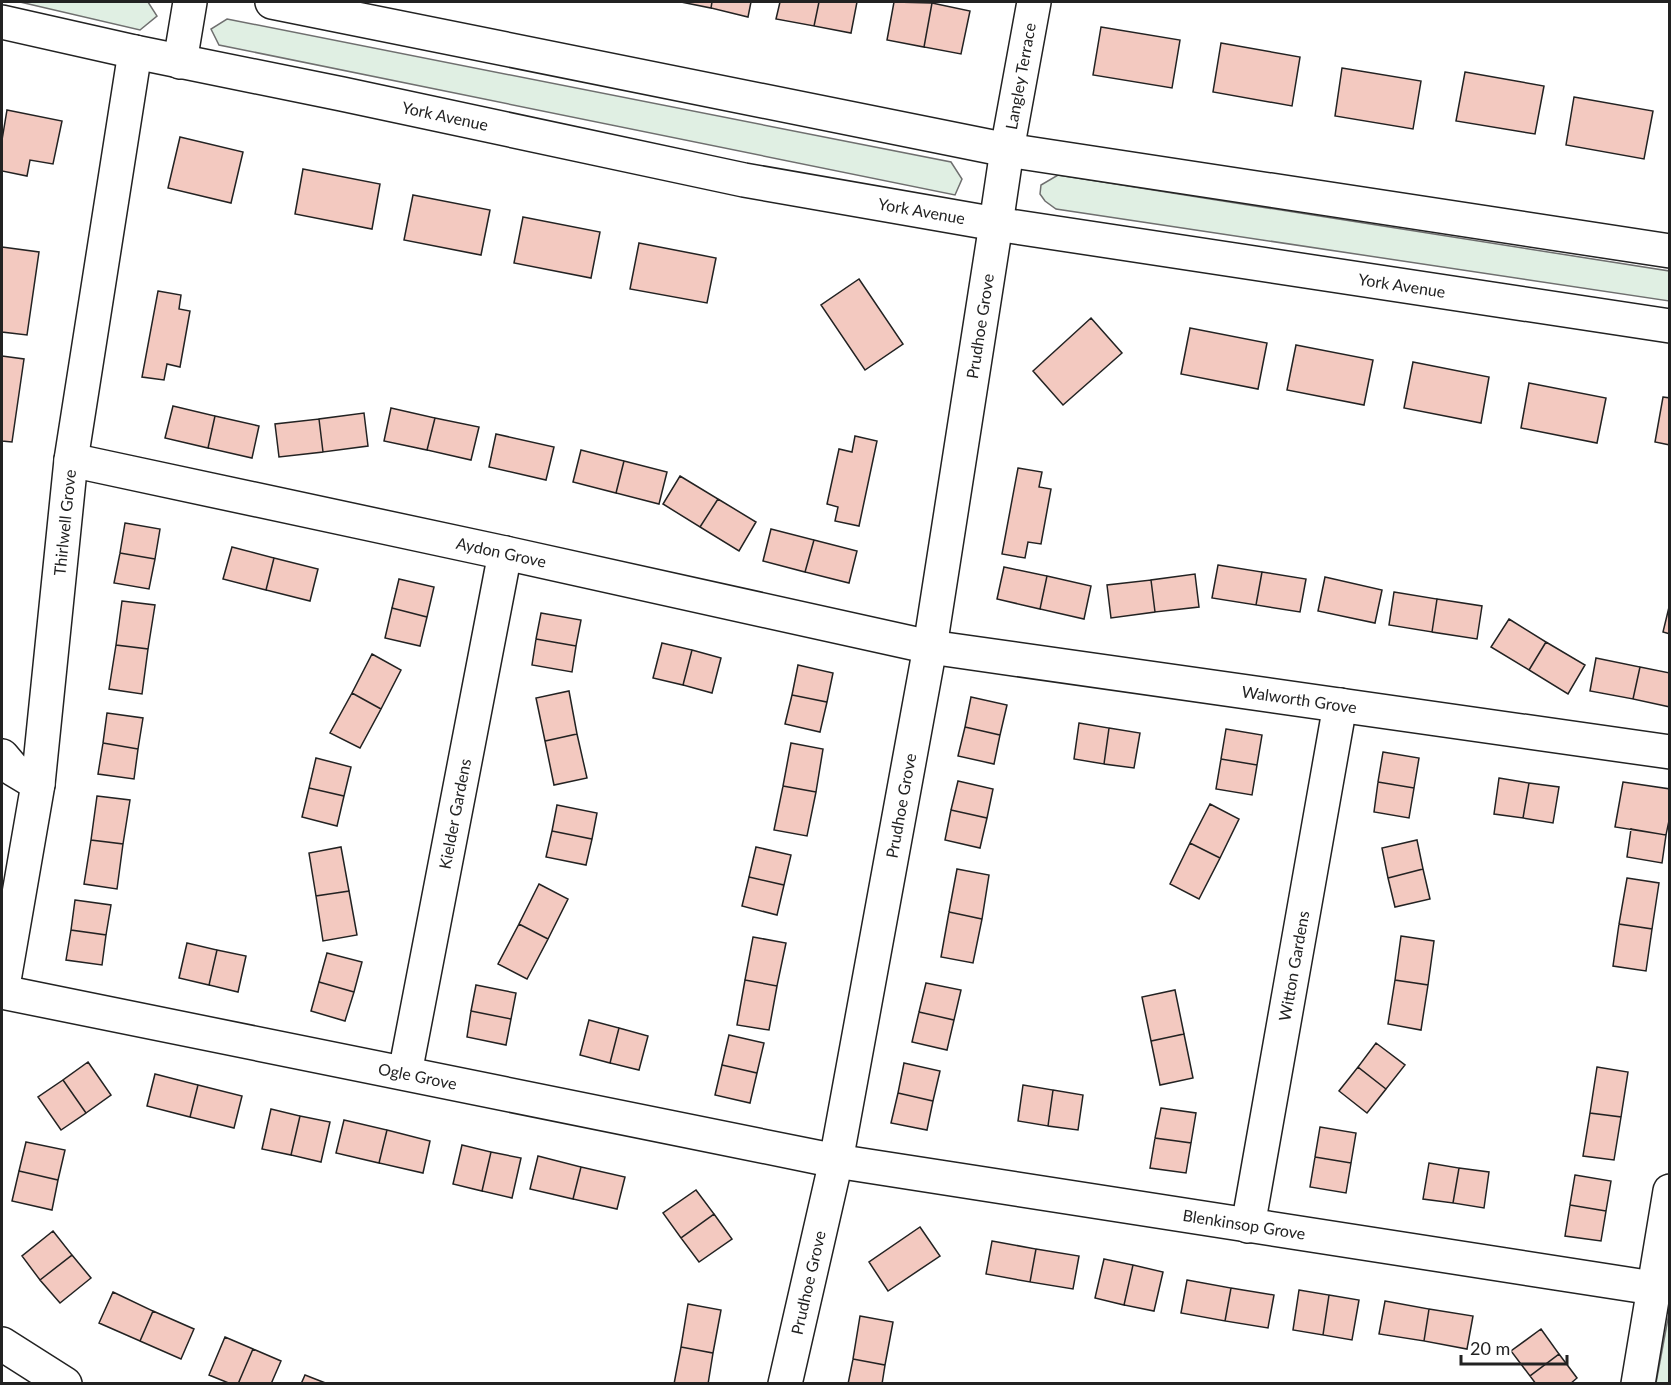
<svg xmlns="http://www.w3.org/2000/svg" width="1671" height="1385" font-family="Lato,sans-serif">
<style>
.green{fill:#e0efe3;stroke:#6f6f6f;stroke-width:1.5}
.building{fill:#f3c9c0;stroke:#222;stroke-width:1.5}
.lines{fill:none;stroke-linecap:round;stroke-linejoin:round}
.minor-casing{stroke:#222;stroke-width:36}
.major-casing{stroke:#222;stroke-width:36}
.minor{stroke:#fff;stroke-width:33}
.major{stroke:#fff;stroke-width:33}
.labels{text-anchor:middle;stroke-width:4.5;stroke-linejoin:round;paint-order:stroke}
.street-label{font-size:16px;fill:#222;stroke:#fff}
</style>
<rect width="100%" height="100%" fill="#fff"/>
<!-- green -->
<path class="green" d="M20,2h128l9,14 -17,14z
M227,19l724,143 11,17 -7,16 -736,-150 -8,-16z
M1058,175l611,96v30l-613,-92 -11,-8 -5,-7 1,-9z
M1669,1313v70h-13z"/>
<!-- building -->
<path class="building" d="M681,2h31l-1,6z
M712,2h39l-3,15 -37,-9z
M780,2h39l-5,24 -38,-7z
M819,2h38l-6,31 -37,-7z
M894,2l38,1 -8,44 -37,-7z
M932,3l38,8 -9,43 -37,-7z
M1101,27l79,13 -8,48 -79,-13z
M1221,43l79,14 -8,49 -79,-14z
M1342,68l79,13 -8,48 -78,-13z
M1465,72l79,14 -9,48 -79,-13z
M1574,97l79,14 -9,48 -78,-14z
M7,110l55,11 -9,43 -23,-4 -3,16 -25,-5v-31z
M180,137l63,15 -12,51 -63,-15z
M303,169l77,15 -8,45 -77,-15z
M413,195l77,15 -9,45 -77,-15z
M523,217l77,15 -9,46 -77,-15z
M639,243l77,15 -9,45 -77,-14z
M2,247l37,5 -12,83 -25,-3z
M859,279l44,65 -38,26 -44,-65z
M158,291l23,4 -2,14 11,2 -10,56 -13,-3 -3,16 -22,-3z
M1091,318l31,35 -59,52 -30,-34z
M1190,328l77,15 -9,46 -77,-15z
M1296,345l77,15 -9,45 -77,-15z
M2,356l22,3 -12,83 -10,-1z
M1413,362l76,15 -8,46 -77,-15z
M1529,383l77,15 -9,45 -76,-15z
M1663,397l7,1v47l-15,-3z
M173,406l42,10 -7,32 -43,-10z
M391,408l44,10 -8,32 -43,-9z
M364,413l4,33 -45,6 -4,-33z
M215,416l44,10 -7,32 -44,-10z
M435,418l44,9 -8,33 -44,-10z
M319,419l4,33 -44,5 -4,-33z
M496,434l58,13 -8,33 -57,-13z
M855,436l22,5 -18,85 -24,-5 3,-14 -11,-3 12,-55 13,3z
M581,450l43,11 -8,32 -43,-11z
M624,461l43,11 -8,32 -43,-11z
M1018,468l24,4 -3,15 12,2 -10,55 -13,-2 -3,16 -23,-4z
M680,476l38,23 -18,28 -37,-23z
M718,499l38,23 -17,29 -39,-24z
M125,523l35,6 -5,30 -35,-6z
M771,529l43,11 -9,32 -42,-11z
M814,540l43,11 -8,32 -44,-11z
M232,547l42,11 -8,32 -43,-11z
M120,553l35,6 -6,30 -35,-6z
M274,558l44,11 -8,32 -44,-11z
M1218,565l44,7 -6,33 -44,-7z
M1004,567l43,9 -7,33 -43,-10z
M1262,572l44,7 -6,33 -44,-7z
M1195,574l4,33 -44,5 -4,-32z
M1047,576l44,10 -7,33 -44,-10z
M1325,577l57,13 -7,33 -57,-12z
M399,579l35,8 -7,30 -35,-9z
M1151,580l4,32 -44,6 -4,-33z
M1394,592l43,7 -5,33 -43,-7z
M1437,599l45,7 -5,33 -45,-7z
M122,601l33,4 -7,44 -32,-4z
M1670,603v31l-7,-2z
M392,608l35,9 -7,29 -35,-8z
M541,613l40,7 -5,26 -40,-7z
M1509,619l37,23 -17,28 -38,-23z
M536,639l40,7 -4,26 -40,-7z
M1546,642l39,23 -17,29 -39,-24z
M662,643l30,7 -9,35 -30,-7z
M116,645l32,4 -6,45 -33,-5z
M692,650l29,8 -9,35 -29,-8z
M372,654l29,16 -20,39 -29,-16z
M1596,658l44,9 -7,32 -43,-8z
M798,665l35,8 -6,29 -35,-7z
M1640,667l30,6v34l-37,-8z
M569,691l8,43 -32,7 -9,-43z
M352,693l29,16 -21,39 -30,-15z
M792,695l35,7 -7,30 -35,-8z
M971,697l36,8 -7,30 -35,-8z
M107,713l36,5 -5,31 -35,-6z
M1079,723l30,5 -5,36 -30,-5z
M965,727l35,8 -6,29 -36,-8z
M1109,728l31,5 -6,35 -30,-4z
M1226,729l36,6 -5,30 -36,-6z
M577,734l10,44 -33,7 -9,-44z
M103,743l35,6 -4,30 -36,-5z
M791,743l32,6 -7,43 -33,-6z
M1383,752l36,6 -5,30 -36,-6z
M316,758l35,9 -7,29 -35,-8z
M1221,759l36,6 -5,30 -36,-6z
M1499,778l30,5 -6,35 -29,-4z
M958,781l35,8 -6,29 -36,-8z
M1378,782l36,6 -5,30 -35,-6z
M1623,782l47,7v27l-4,19 -51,-8z
M1529,783l30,4 -6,36 -30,-5z
M783,786l33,6 -9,44 -33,-6z
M309,788l35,8 -7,30 -35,-9z
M97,796l33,4 -7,44 -32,-4z
M1210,804l29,15 -19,39 -30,-15z
M557,805l40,8 -5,26 -40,-8z
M951,810l36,8 -7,30 -35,-8z
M1631,829l35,6 -4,28 -35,-6z
M552,831l40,8 -6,26 -40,-8z
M91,840l32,4 -6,45 -33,-5z
M1417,840l6,29 -35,9 -6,-30z
M1190,843l30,15 -21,41 -29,-15z
M341,847l8,44 -33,5 -7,-43z
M756,847l35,8 -7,30 -35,-8z
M957,869l32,6 -7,44 -33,-7z
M1423,869l7,30 -35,8 -7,-29z
M749,877l35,8 -7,30 -35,-9z
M1627,878l32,5 -7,46 -33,-5z
M539,884l29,15 -20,40 -29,-15z
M349,891l8,44 -34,6 -7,-45z
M75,900l36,5 -5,30 -35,-5z
M949,912l33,7 -9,44 -32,-6z
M519,924l29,15 -21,40 -29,-15z
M1619,924l33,5 -6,42 -33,-5z
M71,930l35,5 -4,30 -36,-5z
M1401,936l33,5 -6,44 -33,-5z
M753,937l33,6 -9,43 -32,-6z
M187,943l30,7 -8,35 -30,-7z
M217,950l29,6 -8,36 -29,-7z
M327,953l35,9 -8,30 -35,-10z
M745,980l32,6 -8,44 -32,-5z
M1395,980l33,5 -7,45 -33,-6z
M319,982l35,10 -9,29 -34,-10z
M926,983l35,7 -7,30 -35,-8z
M476,985l40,8 -5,26 -40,-8z
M1175,990l9,44 -33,7 -9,-44z
M471,1011l40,8 -5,26 -39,-8z
M919,1012l35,8 -7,30 -35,-8z
M589,1020l30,8 -9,35 -30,-8z
M619,1028l29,8 -9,34 -29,-7z
M1184,1034l9,44 -33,7 -9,-44z
M729,1035l35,8 -7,30 -35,-8z
M1376,1043l29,22 -19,24 -28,-22z
M88,1062l23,33 -25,18 -23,-33z
M904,1063l36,8 -7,30 -35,-8z
M722,1065l35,8 -7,30 -35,-8z
M1358,1067l28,22 -19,24 -28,-22z
M1597,1067l31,5 -7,45 -31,-4z
M155,1074l43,11 -8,32 -43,-11z
M63,1080l23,33 -25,17 -23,-33z
M198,1085l44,11 -8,32 -44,-11z
M1023,1085l30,5 -5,36 -30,-5z
M1053,1090l30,5 -5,35 -30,-4z
M898,1093l35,8 -6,29 -36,-7z
M1161,1108l35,5 -5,30 -36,-5z
M271,1109l29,7 -9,39 -29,-6z
M1590,1113l31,4 -7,43 -31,-4z
M300,1116l30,6 -9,40 -30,-7z
M344,1120l43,10 -8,33 -43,-10z
M1320,1127l36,6 -5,30 -36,-6z
M387,1130l43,11 -7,32 -44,-10z
M1155,1138l36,5 -5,30 -36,-5z
M26,1142l39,8 -7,30 -39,-9z
M462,1145l29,7 -9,39 -29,-7z
M491,1152l30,6 -9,40 -30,-7z
M538,1156l43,11 -8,32 -43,-10z
M1315,1157l36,6 -5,30 -36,-6z
M1429,1163l30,5 -6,35 -30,-4z
M581,1167l44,10 -8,32 -44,-10z
M1459,1168l30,4 -5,36 -31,-5z
M19,1171l39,9 -6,30 -40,-9z
M1575,1175l36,6 -5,30 -36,-6z
M696,1190l18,24 -33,24 -18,-25z
M1570,1205l36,6 -5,30 -36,-5z
M714,1214l18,25 -33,23 -18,-24z
M920,1227l20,29 -52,35 -19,-29z
M53,1231l19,24 -32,25 -18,-24z
M992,1241l44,8 -6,33 -44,-8z
M1036,1249l43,7 -6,33 -43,-7z
M72,1255l19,23 -31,25 -20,-23z
M1104,1259l29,6 -9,40 -29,-7z
M1133,1265l30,7 -9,39 -30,-6z
M1187,1280l44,8 -6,33 -44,-8z
M1231,1288l43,7 -6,33 -43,-7z
M1299,1290l30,5 -6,40 -30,-5z
M113,1292l40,19 -13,30 -41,-18z
M1329,1295l30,5 -7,40 -29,-5z
M1385,1301l44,8 -5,32 -45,-7z
M688,1304l33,6 -8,43 -32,-6z
M1429,1309l44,7 -6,33 -43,-8z
M153,1311l41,18 -13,30 -41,-18z
M860,1316l33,6 -8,43 -32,-6z
M1541,1329l18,25 -29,22 -19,-25z
M225,1337l28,12 -15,35h-7l-22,-9z
M681,1347l32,6 -5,31h-34z
M253,1349l28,12 -10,23h-33z
M1559,1354l18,24 -7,6h-34l-6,-8z
M853,1359l32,6 -3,19h-34z
M305,1375l23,9h-27z"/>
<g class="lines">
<defs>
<g id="minor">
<path id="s1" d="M1007,150l27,-148"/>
<path id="s2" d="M71,460l434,93 425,94 740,105"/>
<path d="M2,756l11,13 25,15"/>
<path id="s3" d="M2,992l834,169 817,127"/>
<path id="s4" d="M2,992l36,-208 33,-324 64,-408"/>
<path id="s5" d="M405,1073l100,-520"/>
<path id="s6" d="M1248,1226l92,-521"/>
<path d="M2,1344l63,40"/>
<path id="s7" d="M785,1384l51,-223 94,-514 66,-423"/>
<path d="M1638,1384l32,-193"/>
</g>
<g id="major">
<path d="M272,2l735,148 663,101"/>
<path id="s8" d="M2,22l133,30 207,42 402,86 252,44 674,102"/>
<path d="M180,62l10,-60"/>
<path d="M996,224l11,-74"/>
</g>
</defs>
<!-- minor casing -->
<use href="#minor" class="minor-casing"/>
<!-- major casing -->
<use href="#major" class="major-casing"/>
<!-- minor -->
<use href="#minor" class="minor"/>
<!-- major -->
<use href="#major" class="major"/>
</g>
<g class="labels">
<!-- street labels -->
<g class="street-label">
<text dy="6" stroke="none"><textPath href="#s1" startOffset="75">Langley Terrace</textPath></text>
<text dy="6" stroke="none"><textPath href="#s8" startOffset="453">York Avenue</textPath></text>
<text dy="6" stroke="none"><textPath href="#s8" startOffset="939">York Avenue</textPath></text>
<text dy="6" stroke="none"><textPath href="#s8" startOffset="1425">York Avenue</textPath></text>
<text dy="6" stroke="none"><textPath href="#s7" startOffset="1076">Prudhoe Grove</textPath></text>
<text dy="6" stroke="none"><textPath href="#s4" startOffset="474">Thirlwell Grove</textPath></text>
<text dy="6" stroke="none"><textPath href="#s2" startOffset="440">Aydon Grove</textPath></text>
<text dy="6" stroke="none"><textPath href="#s2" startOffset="1252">Walworth Grove</textPath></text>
<text dy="6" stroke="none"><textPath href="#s7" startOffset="590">Prudhoe Grove</textPath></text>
<text dy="6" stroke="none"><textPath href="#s5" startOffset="264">Kielder Gardens</textPath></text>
<text dy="6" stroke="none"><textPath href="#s6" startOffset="264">Witton Gardens</textPath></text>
<text dy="6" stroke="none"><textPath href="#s3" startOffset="424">Ogle Grove</textPath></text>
<text dy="6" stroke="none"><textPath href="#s3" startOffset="1264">Blenkinsop Grove</textPath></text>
<text dy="6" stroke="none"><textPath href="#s7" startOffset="104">Prudhoe Grove</textPath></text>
</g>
</g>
<!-- border -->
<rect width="1671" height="1385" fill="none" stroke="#222222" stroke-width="6"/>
<!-- scale -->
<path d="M1461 1355v9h106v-9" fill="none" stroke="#222222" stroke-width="3"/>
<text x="1470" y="1355" font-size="18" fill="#222222" stroke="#ffffff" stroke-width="4.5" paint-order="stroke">20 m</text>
</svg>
